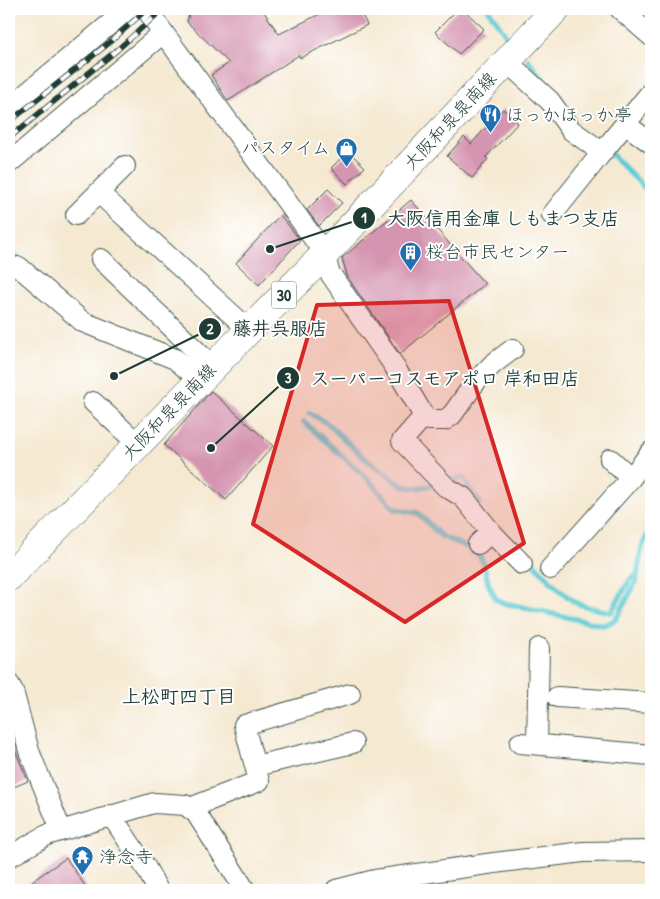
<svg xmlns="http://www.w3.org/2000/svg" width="660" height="899" font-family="'Patrick Hand','Klee One',sans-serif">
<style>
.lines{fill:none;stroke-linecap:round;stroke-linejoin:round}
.stream{stroke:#5dcad3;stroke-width:5.5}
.building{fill:#d595b1}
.minor-casing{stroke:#3f574c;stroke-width:22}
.primary-casing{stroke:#3f574c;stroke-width:29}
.minor{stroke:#fff;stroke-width:20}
.primary{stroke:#fff;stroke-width:28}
.rail-casing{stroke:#1f3d34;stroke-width:5.5}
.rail{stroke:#fff;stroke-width:4;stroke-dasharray:11;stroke-linecap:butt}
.marked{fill:#d62828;fill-opacity:0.2;stroke:#d62828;stroke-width:4;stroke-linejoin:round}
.labels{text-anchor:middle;stroke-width:4;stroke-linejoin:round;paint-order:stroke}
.shield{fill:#fff;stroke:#627771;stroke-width:1}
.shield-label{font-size:16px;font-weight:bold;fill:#1f3d34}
.poi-label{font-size:18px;fill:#1f3d34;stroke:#fff;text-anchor:start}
.street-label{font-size:18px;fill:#1f3d34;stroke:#fff}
.neighbourhood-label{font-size:19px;font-weight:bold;fill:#1f3d34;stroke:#fff}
.leader{fill:none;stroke:#1f3d34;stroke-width:2}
.callout-dot{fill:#1f3d34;stroke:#fff;stroke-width:2}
.mark-label{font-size:15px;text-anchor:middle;font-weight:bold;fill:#fff}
.callout-label{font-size:19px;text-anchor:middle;font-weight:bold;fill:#1f3d34;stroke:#fff;stroke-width:4;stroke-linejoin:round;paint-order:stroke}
</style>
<rect width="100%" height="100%" fill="#fff"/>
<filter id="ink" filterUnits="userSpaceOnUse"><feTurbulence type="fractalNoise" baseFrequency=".02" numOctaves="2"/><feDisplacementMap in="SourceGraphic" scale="10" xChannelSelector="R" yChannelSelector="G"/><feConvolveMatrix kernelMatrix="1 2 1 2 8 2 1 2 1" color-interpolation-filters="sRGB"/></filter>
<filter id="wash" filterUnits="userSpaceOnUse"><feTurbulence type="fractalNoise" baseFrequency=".0096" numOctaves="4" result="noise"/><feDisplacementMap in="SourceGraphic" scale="20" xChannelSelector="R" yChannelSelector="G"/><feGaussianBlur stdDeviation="1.12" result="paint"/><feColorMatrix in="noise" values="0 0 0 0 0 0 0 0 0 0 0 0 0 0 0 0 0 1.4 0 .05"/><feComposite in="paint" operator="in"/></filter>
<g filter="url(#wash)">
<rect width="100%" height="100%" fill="#f5e9d2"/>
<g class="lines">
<!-- stream -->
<path class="stream" d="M488,9l22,32
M528,60l23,29
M611,154l40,40
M9,251l13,10
M310,413l18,11 34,32 40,30 13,2 20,-3
M304,422l63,56 28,31 23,4 23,23 28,12 10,7 5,9 4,19 8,16 8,4 98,22 5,-1 9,-5 20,-37 6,-36 9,-17
M453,480l10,-2 17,25
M526,554c13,14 34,40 51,49 11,5 23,7 34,9l20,-34 5,-2"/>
</g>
<g id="blocks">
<!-- building -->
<path class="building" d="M190,9h72l17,25 51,-25h29l8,16 -67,33 -1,-3 -71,46 -17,-26 18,-12 -42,-41z
M458,9h5l21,20 -25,25 -24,-22z
M503,109l15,14 -32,34 2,2 -16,19 -25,-22 17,-19 7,7z
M348,151l17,16 -18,17 -16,-16z
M328,189l14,14 -23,23 -12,-16z
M411,200l74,84 -85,70 -52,-76 -6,-20z
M280,215l20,25 -41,45 -23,-22z
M211,391l62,55 -47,54 -62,-55z
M9,736l19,45 -19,8z
M66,858l22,32h-69z"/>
</g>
</g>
<g filter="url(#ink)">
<use href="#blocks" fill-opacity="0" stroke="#3f574c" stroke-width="1"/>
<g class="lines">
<defs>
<path id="minor" d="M146,9l179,245 4,18 64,92 31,52 5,4h16l7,-5 25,-35 16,-16 20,-15
M620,9l31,27
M507,62l43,39 21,29 21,15 8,10 -48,60
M9,108l119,-99
M625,124l26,19
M600,155l51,-63
M9,163l154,-130
M99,193l150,137
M76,215l49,-49
M101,259l112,108
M19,267l64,55 92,37 25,21
M93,402l45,42
M424,416l-22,25 44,46 17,10 28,35 31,32
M610,459l21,19
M478,544l13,-12
M550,569l81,-91 20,-26
M9,684l4,7 16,60 32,79
M557,697l94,6
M520,743l131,12
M537,744l2,-96
M255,766l98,-23
M190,808l69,-27 -15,-56 106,-31
M111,815l35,53 12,22
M9,857l38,-22 107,-32 31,2 11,8 49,77
M336,890l39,-10 119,-17 89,-11 68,-1"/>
<path id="primary" d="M9,577l240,-247 76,-76 231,-245"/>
</defs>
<!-- minor casing -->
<use href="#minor" class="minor-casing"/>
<!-- primary casing -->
<use href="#primary" class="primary-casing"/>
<!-- minor -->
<use href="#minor" class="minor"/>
<!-- primary -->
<use href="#primary" class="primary"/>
<defs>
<path id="rail" d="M9,122l100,-79 38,-34
M9,138l108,-88 46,-41"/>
</defs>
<!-- rail casing -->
<use href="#rail" class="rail-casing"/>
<!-- rail -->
<use href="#rail" class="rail"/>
</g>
</g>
<!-- marked area -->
<path class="marked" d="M449,301l75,242 -119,79 -152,-98 64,-219z"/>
<!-- icons -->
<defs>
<symbol id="restaurant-pin" viewBox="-11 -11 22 30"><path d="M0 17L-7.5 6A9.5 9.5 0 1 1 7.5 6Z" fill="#1f6fb2" stroke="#fff"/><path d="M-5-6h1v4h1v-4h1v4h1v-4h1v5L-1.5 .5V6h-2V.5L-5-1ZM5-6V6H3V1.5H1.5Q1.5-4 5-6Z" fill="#fff"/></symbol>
<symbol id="shop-pin" viewBox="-11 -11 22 30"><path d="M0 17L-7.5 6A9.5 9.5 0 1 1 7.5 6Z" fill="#1f6fb2" stroke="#fff"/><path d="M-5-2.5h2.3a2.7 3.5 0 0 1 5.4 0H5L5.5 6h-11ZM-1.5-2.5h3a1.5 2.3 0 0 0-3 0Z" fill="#fff"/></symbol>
<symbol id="building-pin" viewBox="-11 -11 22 30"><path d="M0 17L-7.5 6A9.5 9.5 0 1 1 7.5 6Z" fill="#1f6fb2" stroke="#fff"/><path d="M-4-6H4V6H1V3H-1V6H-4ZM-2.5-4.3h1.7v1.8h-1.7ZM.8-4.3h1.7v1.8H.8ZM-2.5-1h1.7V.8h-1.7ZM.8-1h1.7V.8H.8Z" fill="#fff"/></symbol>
<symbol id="temple-pin" viewBox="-11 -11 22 30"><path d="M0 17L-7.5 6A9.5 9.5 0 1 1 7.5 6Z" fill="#1f6fb2" stroke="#fff"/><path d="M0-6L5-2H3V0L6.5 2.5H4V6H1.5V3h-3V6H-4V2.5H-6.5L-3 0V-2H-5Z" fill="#fff"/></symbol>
</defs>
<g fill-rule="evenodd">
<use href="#restaurant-pin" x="478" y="102" width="25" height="34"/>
<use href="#shop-pin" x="334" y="136" width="25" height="34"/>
<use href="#building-pin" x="398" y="240" width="25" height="34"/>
<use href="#temple-pin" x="70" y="844" width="25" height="34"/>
</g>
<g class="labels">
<!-- shield labels -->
<rect class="shield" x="271.5" y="281.5" width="25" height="27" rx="4"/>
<g class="shield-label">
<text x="284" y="301">30</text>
</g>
<!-- poi labels -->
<g class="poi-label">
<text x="506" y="121">ほっかほっか亭</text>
<text x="330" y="154" text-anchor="end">パスタイム</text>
<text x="426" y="258">桜台市民センター</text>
<text x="99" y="863">浄念寺</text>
</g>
<!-- street labels -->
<g class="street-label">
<text transform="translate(450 121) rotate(-47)" y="6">大阪和泉泉南線</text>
<text transform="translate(169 412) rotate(-46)" y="6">大阪和泉泉南線</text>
</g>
<!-- neighbourhood labels -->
<g class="neighbourhood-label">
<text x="179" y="703">上松町四丁目</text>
</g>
</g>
<!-- callouts -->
<path class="leader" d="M270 249L364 218M114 376L210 329M211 448L288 378"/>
<g class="callout-dot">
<circle cx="270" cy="249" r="5"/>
<circle cx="114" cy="376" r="5"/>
<circle cx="211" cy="448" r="5"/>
<circle cx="364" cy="218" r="12"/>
<circle cx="210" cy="329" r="12"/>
<circle cx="288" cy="378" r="12"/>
</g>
<g class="mark-label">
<text x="364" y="223">1</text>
<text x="210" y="334">2</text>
<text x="288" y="383">3</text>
</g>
<g class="callout-label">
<text x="503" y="225">大阪信用金庫 しもまつ支店</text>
<text x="280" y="335">藤井呉服店</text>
<text x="445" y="385">スーパーコスモアポロ 岸和田店</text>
</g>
<!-- margin -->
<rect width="660" height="899" fill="none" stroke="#fff" stroke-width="30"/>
</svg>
